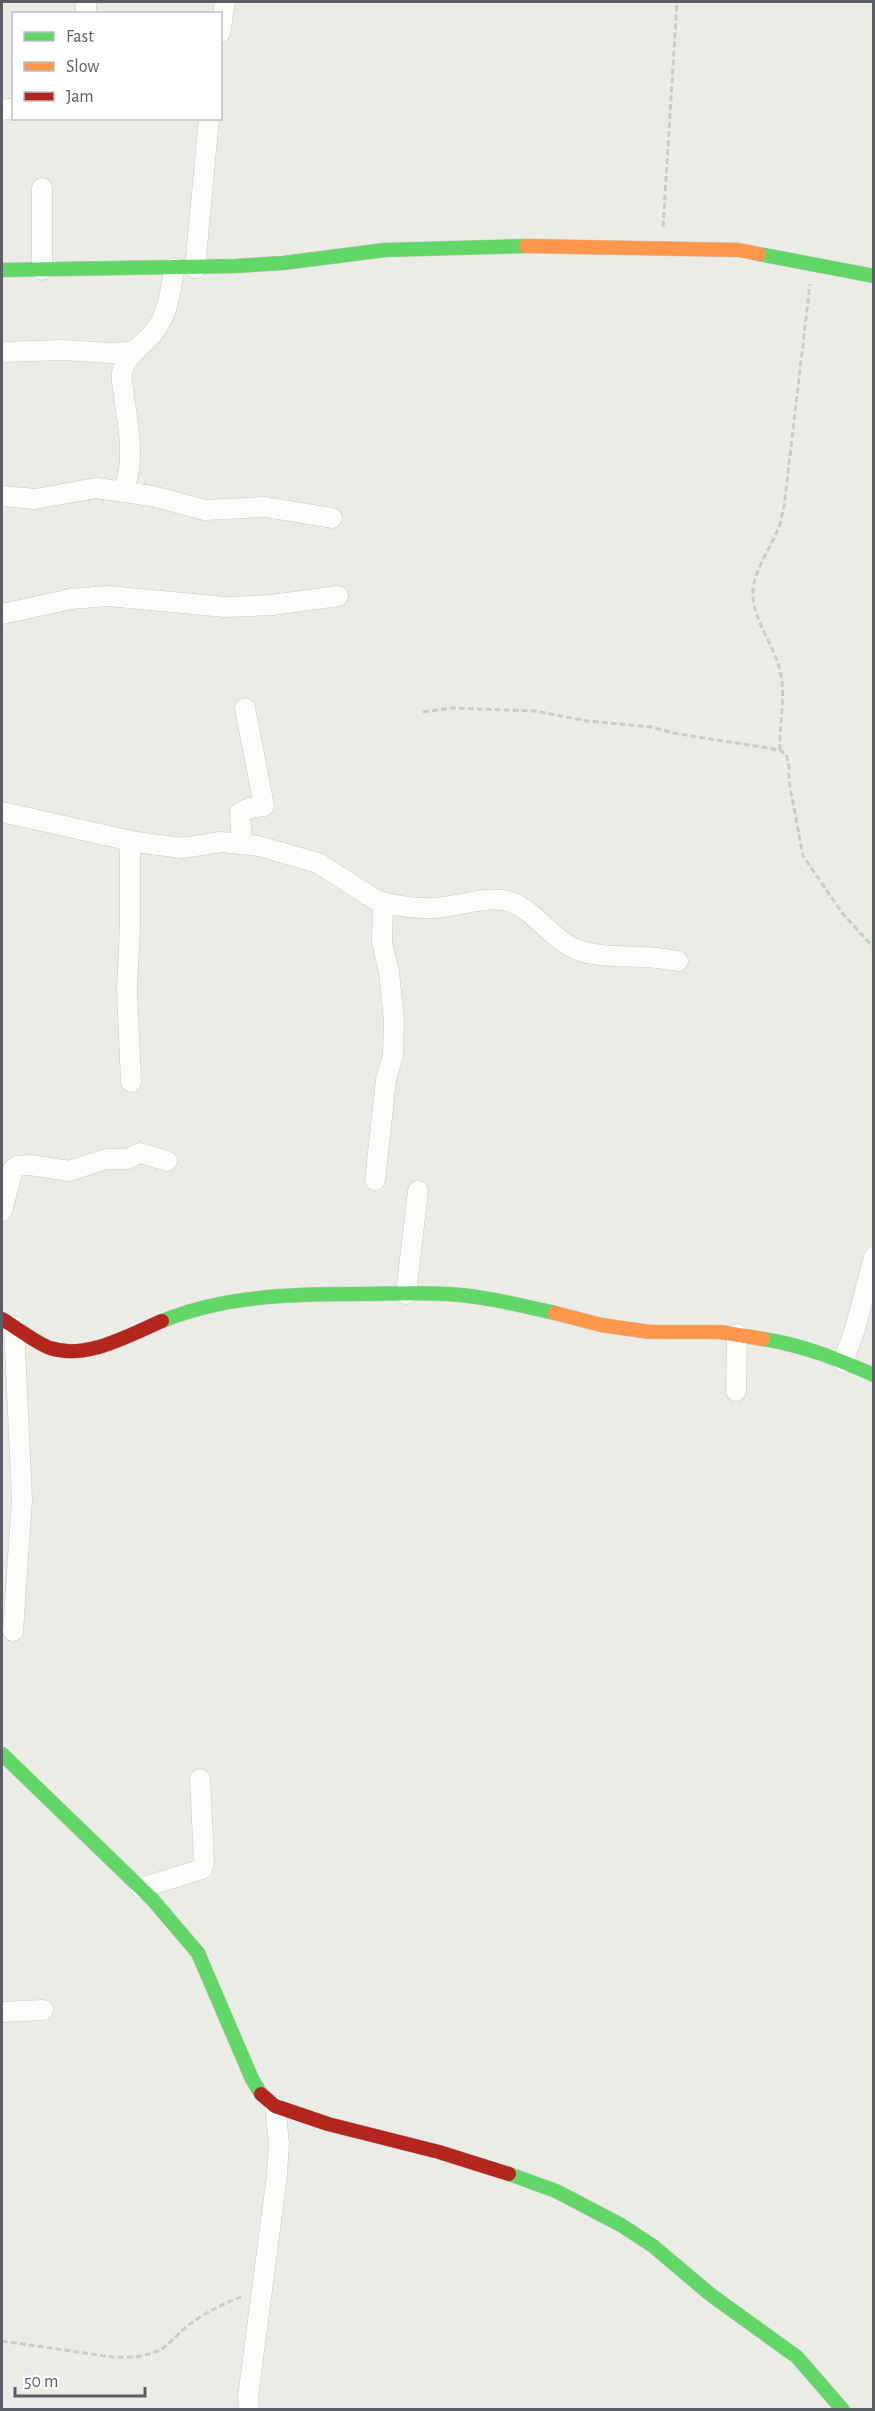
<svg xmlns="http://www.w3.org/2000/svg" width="875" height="2411" font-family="'Alegreya Sans',sans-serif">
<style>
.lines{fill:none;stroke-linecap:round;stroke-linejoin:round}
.street-casing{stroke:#c8c9c7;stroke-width:21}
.fast-casing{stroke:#c9c9c8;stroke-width:15}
.slow-casing{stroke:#c9c9c8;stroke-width:15}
.jam-casing{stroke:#c9c9c8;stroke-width:15}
.path{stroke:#c8cdcb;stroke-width:3;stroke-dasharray:6 3;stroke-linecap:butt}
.street{stroke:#fcfcfb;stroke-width:20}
.fast{stroke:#63d668;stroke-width:14}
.slow{stroke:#ff974d;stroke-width:14}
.jam{stroke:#b3261e;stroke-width:14}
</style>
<rect width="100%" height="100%" fill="#ecece7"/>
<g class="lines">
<defs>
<path id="street" d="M86,14v-12
M220,33l5,-31
M2,110l12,-2
M195,268l14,-150
M42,270v-82
M2,352l62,-2 46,3 26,-2
M123,491c13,-28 5,-66 1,-95 -1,-8 -3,-16 -2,-23 3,-17 21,-28 31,-40 15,-18 18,-42 21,-65
M2,496l33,3 61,-11 56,8 53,14 60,-3 67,11
M2,614l69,-15 37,-3 117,11 47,-2 66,-9
M2,812l134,30 46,6 39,-6 38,4 59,17 58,37c19,6 39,9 59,8 22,-1 46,-11 68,-8 30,5 47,40 75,50 20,7 43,6 64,7 12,0 24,2 36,4
M130,841v83l-3,66 4,92
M242,844l-2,-31 10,-5 14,-2 -19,-98
M375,1180l11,-100 7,-25 1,-35 -5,-48 -7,-30 1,-39
M2,1211l11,-42 4,-3 13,-1 39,6 37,-12h21l13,-6 27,8
M406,1294l12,-103
M843,1362l12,-33 19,-72
M736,1391l1,-57
M13,1631l9,-131 -8,-174
M141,1888l61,-19 2,-8 -4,-82
M2,2012l41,-2
M249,2410l-1,-13 29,-222 2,-32 -4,-37"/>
<path id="fast" d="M759,254l115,22
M2,270l234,-4 47,-3 102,-13 141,-4
M162,1321c62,-25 127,-27 193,-27 31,0 61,-2 92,0 37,2 72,11 108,19
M763,1339c40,6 74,20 111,36
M2,1754l150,145 46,54 54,126 9,15
M509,2174l47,17 65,34 32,21 58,49 86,62 46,53"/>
<path id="slow" d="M526,246l213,4 20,4
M555,1313l46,12 49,7h70l43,7"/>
<path id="jam" d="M2,1319c14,8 34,24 48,29 37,12 79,-13 112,-27
M261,2094l14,12 53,18 111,28 70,22"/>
</defs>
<!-- street casing -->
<use href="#street" class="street-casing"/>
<!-- fast casing -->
<use href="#fast" class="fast-casing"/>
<!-- slow casing -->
<use href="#slow" class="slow-casing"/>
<!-- jam casing -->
<use href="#jam" class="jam-casing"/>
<!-- path -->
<path class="path" d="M663,227l14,-225
M423,712l27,-4 85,3 52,10 65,6 21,6 107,17 6,4 3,12v15l14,75 40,58 31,34
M780,750c-1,-28 7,-56 -1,-83 -7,-26 -28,-50 -26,-78 3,-22 17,-40 25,-60 3,-7 4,-15 6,-22l26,-223
M2,2341l110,16c18,1 39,0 54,-11 8,-7 16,-16 24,-22 16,-12 36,-22 54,-28
M2,2408l2,2"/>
<!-- street -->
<use href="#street" class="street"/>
<!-- fast -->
<use href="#fast" class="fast"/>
<!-- slow -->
<use href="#slow" class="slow"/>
<!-- jam -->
<use href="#jam" class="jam"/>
</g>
<!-- border -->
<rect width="875" height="2411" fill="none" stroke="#5c5e65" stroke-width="6"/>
<!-- legend -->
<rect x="12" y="12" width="210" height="108" fill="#ffffff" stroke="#bebfc1" stroke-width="1.5"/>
<rect x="24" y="32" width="30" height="9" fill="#63d668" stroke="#bebfc1" stroke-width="1.5"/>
<text x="66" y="42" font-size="18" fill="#5c5e65">Fast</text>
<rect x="24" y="62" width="30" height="9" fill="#ff974d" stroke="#bebfc1" stroke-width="1.5"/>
<text x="66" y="72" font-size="18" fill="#5c5e65">Slow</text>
<rect x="24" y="92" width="30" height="9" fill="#b3261e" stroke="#bebfc1" stroke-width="1.5"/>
<text x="66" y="102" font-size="18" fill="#5c5e65">Jam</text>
<!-- scale -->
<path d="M15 2387v9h130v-9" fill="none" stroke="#5c5e65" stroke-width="3"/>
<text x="24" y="2387" font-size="18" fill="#5c5e65" stroke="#ffffff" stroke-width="4.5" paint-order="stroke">50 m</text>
</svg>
